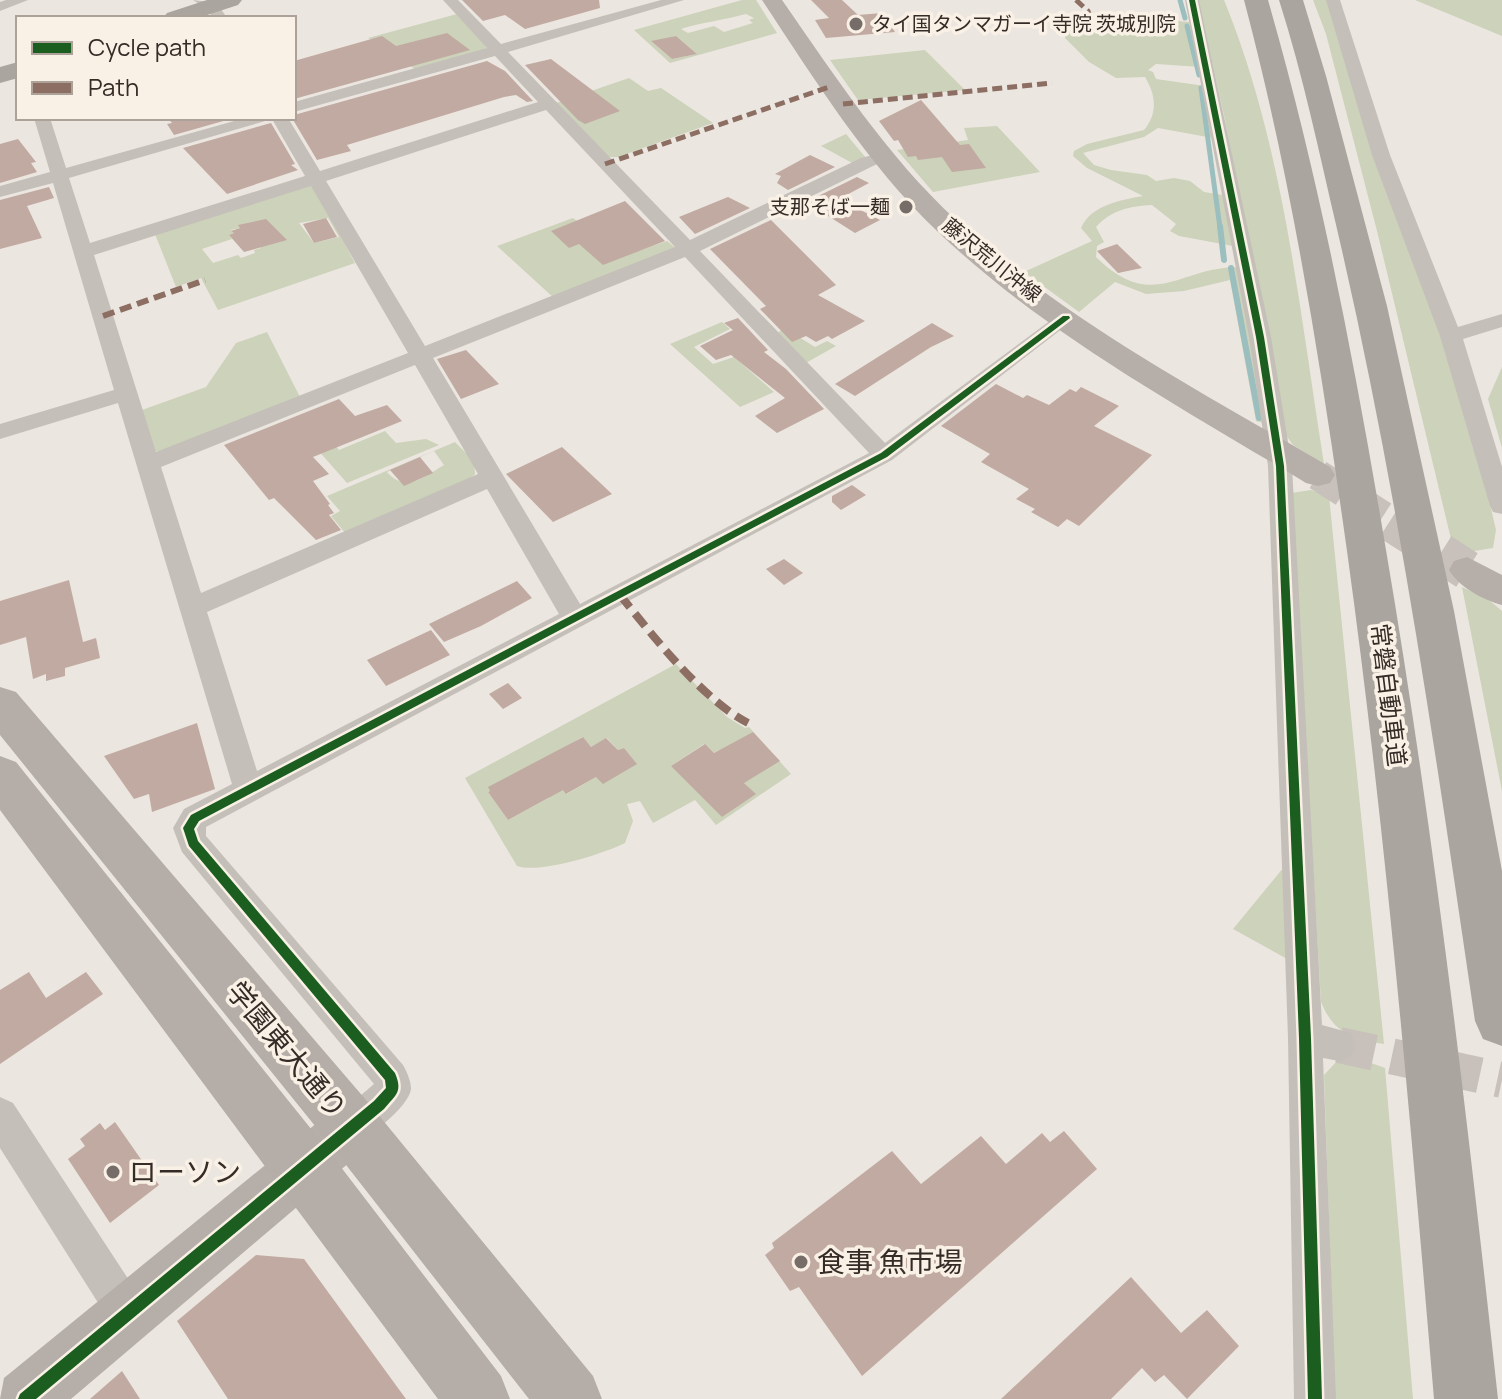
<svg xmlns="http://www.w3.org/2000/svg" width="1502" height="1399" font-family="Manrope,'Noto Sans JP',sans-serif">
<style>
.green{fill:#cdd2ba;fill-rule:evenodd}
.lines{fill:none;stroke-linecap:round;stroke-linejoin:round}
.stream-far1{stroke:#9bbebe;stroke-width:5}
.stream{stroke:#9bbebe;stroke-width:6}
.building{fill:#c1aaa1}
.street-tunnel{stroke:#c8c1bb;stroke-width:36;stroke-dasharray:36 18;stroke-linecap:butt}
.secondary-tunnel-far1{stroke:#c8c1bb;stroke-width:31;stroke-dasharray:31 15;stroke-linecap:butt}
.secondary-tunnel{stroke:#c8c1bb;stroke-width:40;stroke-dasharray:40 20;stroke-linecap:butt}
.street{fill:#c5bfb9;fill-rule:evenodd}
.secondary{fill:#b6afa9;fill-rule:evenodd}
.primary{fill:#b4ada8;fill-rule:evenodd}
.highway{fill:#aba59f;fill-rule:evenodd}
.quiet-far2{stroke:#8d6e63;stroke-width:5;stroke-dasharray:10 5;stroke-linecap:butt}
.quiet-far1{stroke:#8d6e63;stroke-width:6;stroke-dasharray:12 6;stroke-linecap:butt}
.quiet{stroke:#8d6e63;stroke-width:8;stroke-dasharray:16 8;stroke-linecap:butt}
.cycleway-casing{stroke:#faf1e6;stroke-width:5}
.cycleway{fill:#1b5e20;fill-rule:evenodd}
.poi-dot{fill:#766d68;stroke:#faf1e6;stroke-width:3}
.labels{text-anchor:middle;stroke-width:7;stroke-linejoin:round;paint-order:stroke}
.far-poi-label{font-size:20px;fill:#362c27;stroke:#faf1e6;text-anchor:start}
.far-street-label{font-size:20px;fill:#362c27;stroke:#faf1e6}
.street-label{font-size:24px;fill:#362c27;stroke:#faf1e6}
.near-street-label{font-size:28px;fill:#362c27;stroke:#faf1e6}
.near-poi-label{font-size:28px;fill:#362c27;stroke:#faf1e6;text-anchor:start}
</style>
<rect width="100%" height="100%" fill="#ece6e0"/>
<!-- green -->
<path class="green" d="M742,0h14l21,33 -107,30 -36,-33zM746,14l8,4 -5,2 4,3 -29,9 -10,-6 -26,7 -7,-4c22,-7 43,-9 65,-15zM676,36l20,17v1l-24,5 -20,-17z
M1198,0h26c60,147 75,308 100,464l-31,-19 -10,-14 -59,-316z
M1313,0h14l48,160 73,190 31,108 17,72 -3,18 -25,4 -17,-13 -74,-308 -51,-197z
M1415,0h87v36z
M457,14l30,33 -2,2 -70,20 -47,-31z
M1095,14l94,8 12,45 -45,-3 -8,6 5,2 3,7 49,7 8,52 -55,-10 -14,9 -61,16 11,12 17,5 36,5 9,6 18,-3 16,3 14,11 19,3 10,51 -54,-10 -9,-5 6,-7 -24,-19c-21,1 -41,5 -56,22l8,15 -7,4 -1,11c57,56 82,10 143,10l26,156 -9,-2 -26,-141 -46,11 -38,3 -31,-12 -36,30 -55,-40 68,-31 -11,-13c10,-23 40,-28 62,-32l-56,-28 -14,-12 1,-5 13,-7 57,-14c14,-17 12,-35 1,-53l-29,1 -27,-16 -24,-24 1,-6 29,-12z
M925,50l40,40 -107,10 -28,-40z
M629,78l19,13 13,-3 52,35 -95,34h-14l-48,-54z
M997,126l43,46 -107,20 -36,-42 71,-10 -4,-12z
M846,134l20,24 -12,6 -33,-18z
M311,182l44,81 -137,47 -17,-32 -25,9 -21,-53zM328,218l11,19 -25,6 -15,-20zM244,227l17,21 -7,2 1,3 -14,5 -3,-3 -25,8 -11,-14 30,-10 -3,-4 5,-2 -3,-3z
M573,218l50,38 44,-15 10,8 -122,50 -58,-53z
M722,322l8,7 -36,18 19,17 21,-7 40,35 -34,15 -70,-63z
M784,328l31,19 12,-6 9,5 -32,18 -28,-30z
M267,332l33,65 -137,56 -8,-2 -13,-41 64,-23 30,-44z
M1502,367v81l-14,-49z
M385,431l11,12 30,-4 13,6 -92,38 -38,-43 16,-7 14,17z
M455,442l19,19 1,13 -5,5 -124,55 -15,-18 9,-5 -13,-15zM434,451l10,14c-19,11 -38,29 -57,7z
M1311,490l18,6 55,548c-31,-5 -50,-10 -63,-42l-30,-509z
M1462,587l27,13 13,11v180z
M676,664l51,53 18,11 4,-1 42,47 -75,51 -21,-25 -42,23 -13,-22 -13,3 6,17 -8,22c-22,11 -86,31 -108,23l-52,-88zM582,737l9,10 16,-9 11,12 6,-2 11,14 -39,15 -29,17 -13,-16 -5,20 -41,22 -20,-28zM704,744l10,9 5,-3 16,15 -5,4 25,25 -84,-28z
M1284,867l5,93 -56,-31z
M1360,1059l25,9 28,331h-78l-11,-324 14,-15z"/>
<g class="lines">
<!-- stream-far1 -->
<path class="stream-far1" d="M1180,0l5,18
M1187,26l12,49
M1201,88l19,140"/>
<!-- stream -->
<path class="stream" d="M1220,226l4,34
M1231,268l28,150"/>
</g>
<!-- building -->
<path class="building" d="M462,0h137l1,8 -75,21 -20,-14 -22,6z
M811,0h31l16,15 24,-2 13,19 -69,6 -11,-18 14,-2z
M447,33l23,17 -176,49v-38l88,-25 14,10z
M676,36l21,18 -25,5 -21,-18z
M551,59l69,52 -35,13 -7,-4 -53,-55z
M487,61l18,10 28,30 -6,1 -11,-7 -12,2 -157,48 4,6 -34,9 -25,-42 2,-3z
M921,100l39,45 9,-1 17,24 -34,4 -10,-15 -24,3 -2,-4 -8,1 -10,-17 -4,1 -15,-20z
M168,118h66l-60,17 -7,-11 5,-1z
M271,123l24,41 -4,1 7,5 -71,24 -44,-46z
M18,139l18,23 -5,1 6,9 -37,11v-39z
M810,155l25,12 -47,23 -11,-7 4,-7 -6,-2z
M857,177l12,6 -30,16 41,21 -25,13 -49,-31z
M49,187l5,11 -27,8 15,32 -42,11v-49z
M728,197l22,11 -55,26 -16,-17z
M625,201l40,40 -62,24 -24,-21 -10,4 -18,-17z
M326,218l11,19 -23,6 -11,-19z
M266,219l21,21 -43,12 -15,-17 5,-2 -3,-2 9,-3 -2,-3z
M771,220l65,65 -18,10 47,26 -33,18 -4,-3 -12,6 -10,-6 -14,6 -32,-33 6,-3 -56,-57z
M1117,244l25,24 -24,5 -21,-22z
M738,318l30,32 -4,2 22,17 38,40 -47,24 -22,-17 30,-18 -54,-43 -15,5 -16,-14 33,-16 -9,-7z
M932,323l22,13 -23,11 -76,49 -20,-12z
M466,350l33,34 -38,15 -24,-40z
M996,384l27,14 4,-3 22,10 21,-16 6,3 5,-5 38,19 -25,20 58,29 -73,71 -12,-7 -9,8 -27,-15 4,-3 -19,-10 13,-10 -48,-27 9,-8 -49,-28z
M339,399l16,17 32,-11 15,16 -89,36 16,17 -16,7 17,23 -2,1 6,8 -5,2 12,15 -25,10 -42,-42 -5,2 -45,-55z
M562,447l50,47 -59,28 -47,-48z
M420,457l13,16 -29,13 -14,-16z
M852,485l14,10 -25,15 -9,-8v-6z
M784,559l19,14 -19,12 -18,-16z
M69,580l14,62 13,-4 4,20 -35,10v8l-19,5v-7l-13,5 -7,-42 -26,8v-44z
M517,581l15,17 -51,28 -37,16 -15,-18z
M431,630l19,25 -64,31 -19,-26z
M508,683l14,15 -19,11 -14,-15z
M197,723l18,66 -63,23 -3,-18 -15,5 -30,-43z
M753,732l27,29 -36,22 12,11 -34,23 -51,-51 34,-22 9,9z
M583,737l8,10 15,-9 12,12 6,-2 13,16 -34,20 -7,-7 -30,17 -3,-4 -55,30 -20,-28 2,-1 -2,-4z
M29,972l17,26 40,-26 17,22 -103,70v-74z
M115,1122l44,63 -49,38 -42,-64 17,-13 -5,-7 20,-16 5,7z
M1064,1131l33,38 -235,207 -63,-89 -9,4 -25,-36 9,-7 -2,-5 120,-92 29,33 60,-48 25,28 36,-31 8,9z
M256,1255l48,4 102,140h-178l-51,-78z
M1131,1277l50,56 26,-23 32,36 -52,53 -23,-24 -9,7 -13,-14 -31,31h-110z
M122,1371l18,28h-50z"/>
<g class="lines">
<!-- street-tunnel -->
<path class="street-tunnel" d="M1339,1045l163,35"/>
<!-- secondary-tunnel-far1 -->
<path class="secondary-tunnel-far1" d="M1318,475l75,48"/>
<!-- secondary-tunnel -->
<path class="secondary-tunnel" d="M1390,521l77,49"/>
<!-- street -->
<path class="street" d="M6,0h22l-28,11v-9z
M193,0l24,3 10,15h-14l-6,-9z
M443,0h15l43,44 160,-44h23l-176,52 182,188 171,-82 23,-6 6,1 3,4 -20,9 -173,85 185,192 174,-129 7,-2 10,6 -184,142 -686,367v9l197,229c4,7 8,16 8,24 -2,18 -44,50 -59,56l-13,-5 -5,-13 5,-13 35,-30 -192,-232 -9,-24 11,-19 48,-25 -114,-381 -118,36v-15l114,-34 -61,-207 -53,14v-11l50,-14 -16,-54h16l16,50 179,-50h43l32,53 218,-69 -43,-46 -201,56v-10l193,-54zM546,110l129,137 -250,99 -99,-165zM272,119l33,57 -215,67 -21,-65zM311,186l97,167 -252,99 -62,-197zM685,257l184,196 -289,151 -147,-246zM415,365l63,109 -277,119 -40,-126zM487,489l72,125 -302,157 -50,-159z
M1185,0h14l72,337 21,129 30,559 29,8 5,12 -5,12 -12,4 -16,-3 13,341h-42l-6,-361 -20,-572 -19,-129z
M1326,0h14l50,155 68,172 44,-13v13l-39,12 39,128v47l-9,-2 -3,-6 -50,-170 -68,-181z
M0,1097l13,6 129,197 6,14 -6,14 -14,6 -14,-6 -114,-180z"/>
<!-- secondary -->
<path class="secondary" d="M762,0h20c53,76 105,156 173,219 110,102 247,173 375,248l5,8 -5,8 -12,3 -12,-3c-127,-77 -261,-149 -369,-252 -70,-67 -122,-151 -175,-231z
M1467,557l35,18v30c-19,-5 -43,-18 -53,-35l5,-9z
M352,1101l18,8 8,18 -8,18 -299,254h-71l4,-21 330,-269z"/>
<!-- primary -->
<path class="primary" d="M0,687l16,5 356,415 221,269 9,23h-73l-197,-252 -332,-412z
M0,756l16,6 308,383 177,231 9,23h-72l-438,-589z"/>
<!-- highway -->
<path class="highway" d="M207,0h35l-4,5 -40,13h-35l4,-5z
M1244,0h24c52,181 87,365 118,550 48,282 81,565 112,849h-64c-24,-283 -48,-566 -87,-848 -26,-185 -55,-370 -103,-551z
M1279,0h24l23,76 61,230 67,305 48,260v175l-19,-7 -8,-18c-39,-265 -77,-531 -138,-792 -18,-77 -34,-154 -58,-229z
M18,62v16l-18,5v-16z"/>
<!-- quiet-far2 -->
<path class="quiet-far2" d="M1076,0l12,11 3,9
M843,104l209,-21
M605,164l227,-78"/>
<!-- quiet-far1 -->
<path class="quiet-far1" d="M103,316l102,-36"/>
<!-- quiet -->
<path class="quiet" d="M620,595c32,40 83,105 128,128"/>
<defs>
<path id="cycleway" d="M1189,0h6l69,337 20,129 27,572 11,361h-14l-9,-361 -23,-572 -20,-129z
M1063,316h6l1,2 -183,139 -688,364 -5,8 4,12 197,232c8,19 1,22 -11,36l-348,290h-18l2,-5 354,-293 12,-13 -1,-8 -196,-234 -6,-18 8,-13 690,-362z"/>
</defs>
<!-- cycleway casing -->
<use href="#cycleway" class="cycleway-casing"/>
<!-- cycleway -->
<use href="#cycleway" class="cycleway"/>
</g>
<!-- markers -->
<g class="poi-dot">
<circle cx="856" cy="24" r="8"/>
<circle cx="906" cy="207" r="8"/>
<circle cx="113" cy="1172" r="8"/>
<circle cx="801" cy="1262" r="8"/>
</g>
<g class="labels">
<!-- far-poi labels -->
<g class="far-poi-label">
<text x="872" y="31">タイ国タンマガーイ寺院 茨城別院</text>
<text x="890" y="214" text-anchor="end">支那そば一麺</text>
</g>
<!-- far-street labels -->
<g class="far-street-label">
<text transform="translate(992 260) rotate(39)" y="7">藤沢荒川沖線</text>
</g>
<!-- street labels -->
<g class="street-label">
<text transform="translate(1388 695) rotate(83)" y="8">常磐自動車道</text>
</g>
<!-- near-street labels -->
<g class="near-street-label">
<text transform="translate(287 1050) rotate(50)" y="10">学園東大通り</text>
</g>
<!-- near-poi labels -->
<g class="near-poi-label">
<text x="129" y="1182">ローソン</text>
<text x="817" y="1272">食事 魚市場</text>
</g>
</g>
<!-- legend -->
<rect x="16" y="16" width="280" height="104" fill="#faf1e6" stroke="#aca29a" stroke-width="2"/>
<rect x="32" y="42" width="40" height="12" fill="#1b5e20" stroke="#aca29a" stroke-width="2"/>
<text x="88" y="56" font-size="24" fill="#362c27">Cycle path</text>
<rect x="32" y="82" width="40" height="12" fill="#8d6e63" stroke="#aca29a" stroke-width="2"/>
<text x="88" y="96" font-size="24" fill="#362c27">Path</text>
</svg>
